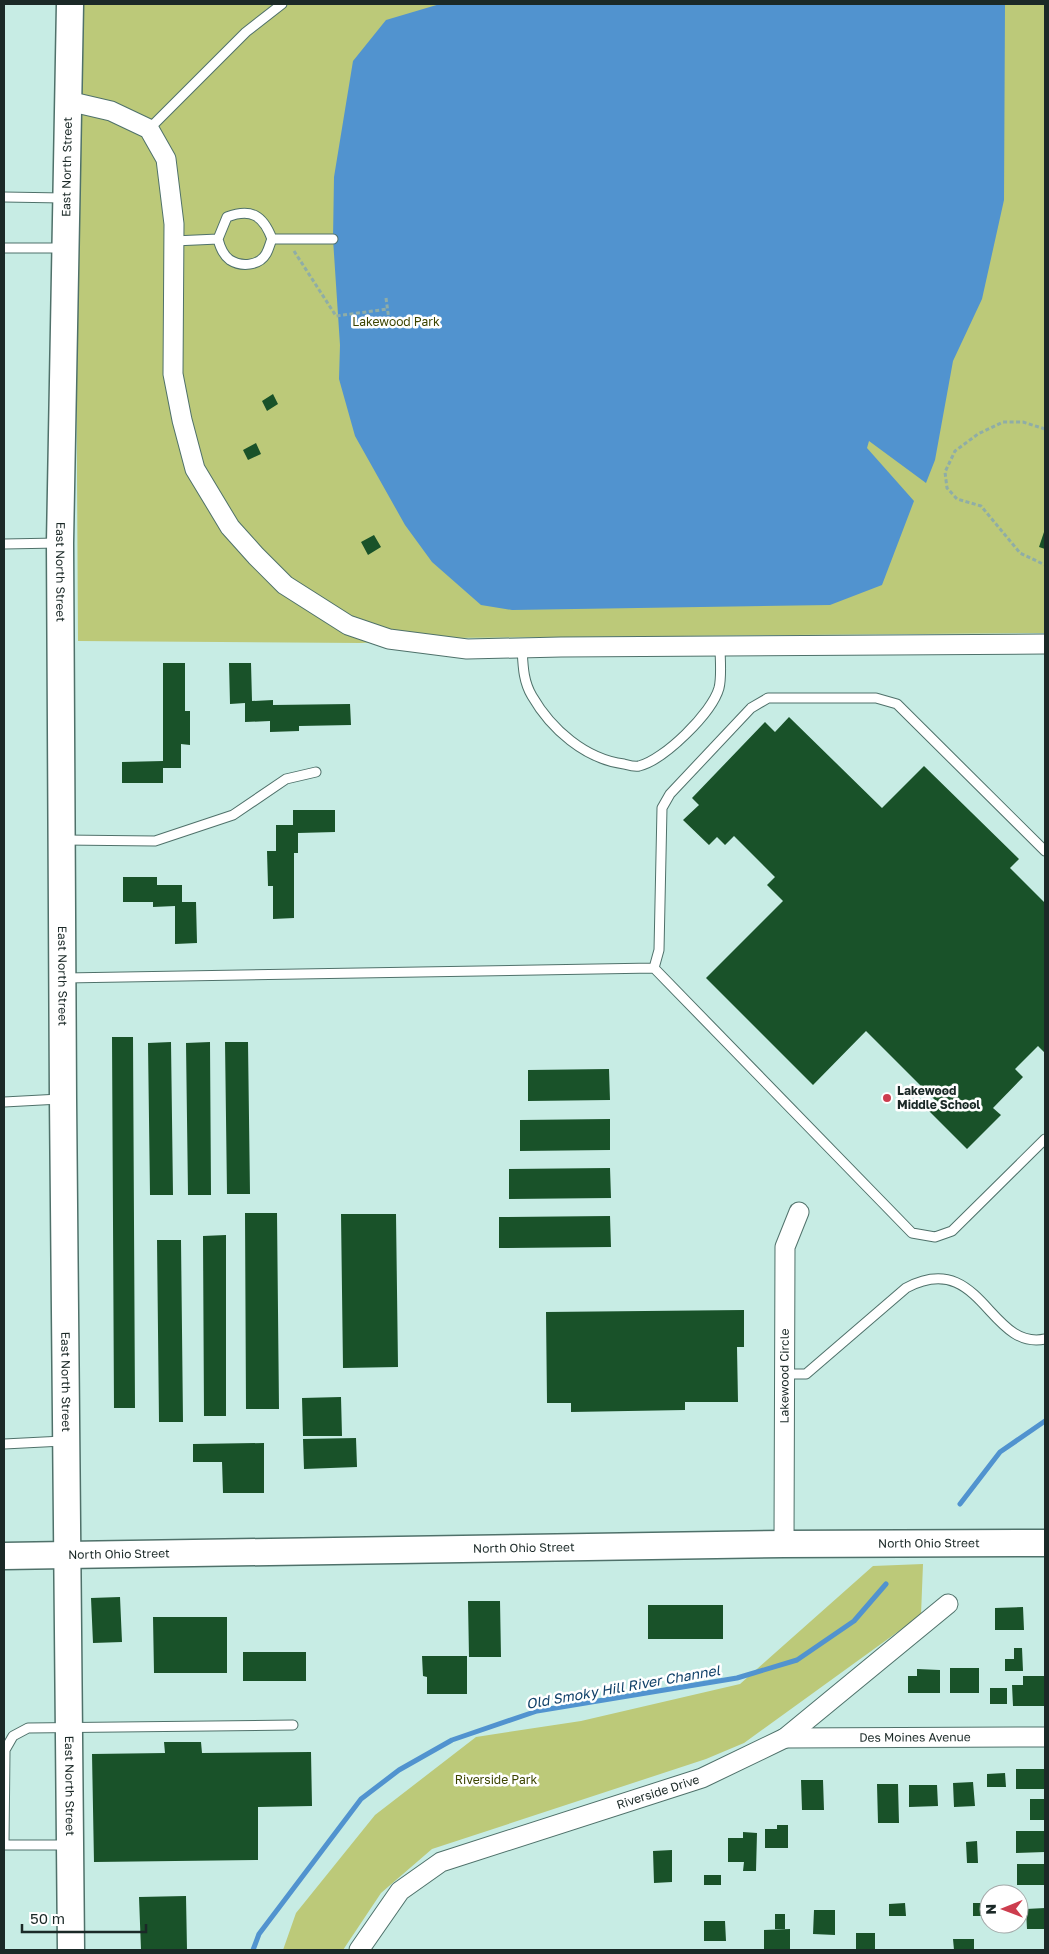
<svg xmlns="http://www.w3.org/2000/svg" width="1049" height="1954" font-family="'Golos Text',sans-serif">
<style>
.green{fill:#bcc979}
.water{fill:#5193cf}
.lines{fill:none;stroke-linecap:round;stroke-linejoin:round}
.stream{stroke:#5193cf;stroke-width:5}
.building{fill:#195229}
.lane-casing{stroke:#4f716a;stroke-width:11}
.street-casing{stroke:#4f716a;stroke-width:21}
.secondary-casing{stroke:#4f716a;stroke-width:29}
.path{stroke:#8fada7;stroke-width:3;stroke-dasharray:4 2.5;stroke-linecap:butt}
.lane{stroke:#fff;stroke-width:9}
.street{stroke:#fff;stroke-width:19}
.secondary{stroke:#fff;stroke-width:26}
.poi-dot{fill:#cd3d4e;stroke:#fff;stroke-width:2}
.labels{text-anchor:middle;stroke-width:5;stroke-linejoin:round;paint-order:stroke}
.street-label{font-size:12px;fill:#1b2927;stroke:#fff}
.park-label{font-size:12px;fill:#3c4400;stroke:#fff}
.poi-label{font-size:12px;font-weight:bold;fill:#1b2927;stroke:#fff;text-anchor:start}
.water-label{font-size:14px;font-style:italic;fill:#104169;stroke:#fff}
</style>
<rect width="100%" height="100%" fill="#c7ece4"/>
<!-- green -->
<path class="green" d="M83,4h962v629l-603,5 -81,5 -283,-2 -2,-335z
M923,1564l-2,51 -177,128 -38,16 -274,90 -51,44 -38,57h-60l13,-37 79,-98 101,-78 105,-16 159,-37 133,-118z"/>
<!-- water -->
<path class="water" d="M440,4h565l-1,196 -22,99 -29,62 -18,99 -9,23 -57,-42 -2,7 47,53 -32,84 -52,20 -318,5 -31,-5 -49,-43 -27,-37 -50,-89 -16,-57 1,-34 -7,-106 1,-62 19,-116 33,-41z"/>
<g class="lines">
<!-- stream -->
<path class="stream" d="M960,1504l40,-52 45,-31
M253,1950l6,-16 102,-135 38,-29 53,-30 85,-29 200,-33 60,-18 57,-39 32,-37"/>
</g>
<!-- building -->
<path class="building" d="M273,394l5,10 -11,7 -5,-10z
M256,443l5,11 -13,6 -5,-10z
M1045,529v20l-6,-2z
M374,535l7,12 -13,8 -7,-13z
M163,663h22v48h5v34l-9,-1v24h-18v15h-41v-21l41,-1z
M229,663h22l1,38 21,-1v5l77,-1 1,21 -52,1v5l-29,1v-11l-25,1v-19l-15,1z
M789,717l93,91 42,-42 95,93 -9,9 35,35v150l-7,-7 -23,23 8,8 -30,31 8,7 -34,34 -40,-40 8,-9 -69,-69 -53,54 -107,-107 77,-77 -16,-16 8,-8 -41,-41 -9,9 -8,-8 -8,8 -26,-25 16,-15 -7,-7 73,-76 10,10z
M293,810h42v22l-37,1v20h-4v65l-21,1v-33h-5l-1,-35h9v-26h17z
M123,877h34v8h25v17h14l1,41 -22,1v-38l-22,1v-5h-30z
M112,1037h21l2,371h-21z
M171,1042l2,153h-23l-2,-152z
M210,1042l1,153h-23l-2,-152z
M225,1042h23l2,152h-23z
M609,1069l1,31 -82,1v-31z
M610,1119v31l-90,1v-31z
M610,1168l1,30 -102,1v-30z
M245,1213h32l2,196h-33z
M341,1214h55l2,153 -55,1z
M610,1216l1,31 -112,1v-31z
M226,1235v181h-22l-1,-180z
M157,1240h24l2,182h-24z
M744,1310v37h-7l1,55h-53v8l-114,2v-9h-24l-1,-91z
M341,1397l1,39h-39l-1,-38z
M356,1438l1,29 -53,2 -1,-30z
M264,1443v50h-41l-1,-31h-29v-18z
M120,1597l2,45 -29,1 -2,-45z
M468,1601h32l1,56h-32z
M648,1605h75v34h-75z
M1023,1607l1,23h-29v-22z
M153,1617h74v56h-73z
M1014,1648h8l1,23h-18v-12h9z
M243,1652h63v29h-63z
M422,1656h45v38h-40v-17l-4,-1z
M950,1668h29v25h-29z
M917,1669l23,1v23h-32v-17h9z
M1023,1676h21v30h-31l-1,-21h11z
M990,1688h17v16h-17z
M164,1742h37l1,11 109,-1 1,54 -54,1v53l-164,2 -2,-108 73,-1z
M1016,1769h29v20h-29z
M1005,1773l1,14h-19v-13z
M801,1780h22l1,30h-22z
M973,1782l2,24 -21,1 -1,-24z
M877,1784h21l1,39h-21z
M909,1785h28l1,21 -29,1z
M1030,1799h15v21h-15z
M777,1825h11v23h-23v-19h12z
M1016,1831h29v21l-29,1z
M743,1832l14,1 -1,38h-13l1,-9h-16v-24h15z
M977,1841l1,22h-11l-1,-21z
M672,1850v32l-18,1 -1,-32z
M1017,1864h28v21h-28z
M704,1875h17v10h-17z
M186,1896l1,54h-46l-2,-53z
M905,1903l1,13h-17v-12z
M973,1903h16v13h-16z
M1045,1908v21h-18l-1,-20z
M814,1910h21v25l-22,-1z
M775,1914h10v15h-10z
M704,1921h21l1,20h-22z
M790,1929v21h-26v-20z
M856,1933h19v17h-19z
M953,1939h21v11h-20z"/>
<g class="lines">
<defs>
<path id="lane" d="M149,129l97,-97 36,-28
M4,197l59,1
M272,239h61
M174,241l44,-2 9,-22c24,-9 36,-2 45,22 -2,4 -3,10 -6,15 -7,12 -25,13 -36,6 -7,-5 -10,-13 -12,-21
M4,248h59
M4,544l54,-1
M522,648c1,17 1,33 10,48 19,33 53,63 92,68 4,1 10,3 15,2 25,-6 73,-53 80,-78 3,-12 1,-29 1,-42
M64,840l91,1 78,-26 53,-36 30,-7
M654,968l5,-18 3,-142 8,-14 81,-86 17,-10h108l21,6 148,147
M65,978l589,-10 258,265 23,4 17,-6 93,-92
M4,1102l56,-3
M785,1374h21l100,-86c75,-40 83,63 139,51
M4,1444l59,-3
M4,1845l1,-95 8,-14 15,-8 265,-3
M4,1845h63"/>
<g id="street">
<path d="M68,101l43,10 38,18 17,30 8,65 -1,150 9,46 13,49 35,58 26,29 29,29 63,40 41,14 78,10 94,-2 484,-3"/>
<path id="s1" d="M784,1544l1,-297 14,-35"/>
<path id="s2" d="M785,1738l260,-1"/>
<path id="s3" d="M359,1950l41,-59 41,-29 261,-84 83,-40 163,-134"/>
</g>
<g id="secondary">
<path id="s4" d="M70,4l-10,539 3,556 8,851"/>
<path id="s5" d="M4,1556l780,-12 261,-1"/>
</g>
</defs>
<!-- lane casing -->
<use href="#lane" class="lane-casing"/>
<!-- street casing -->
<use href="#street" class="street-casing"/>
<!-- secondary casing -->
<use href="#secondary" class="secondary-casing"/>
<!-- path -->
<path class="path" d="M294,251l42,65 52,-7
M386,298l3,22
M1045,429l-22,-7h-20l-25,12 -23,17 -10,21 2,16 10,11 24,7 39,47 25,12"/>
<!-- lane -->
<use href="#lane" class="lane"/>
<!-- street -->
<use href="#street" class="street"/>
<!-- secondary -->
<use href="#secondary" class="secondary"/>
</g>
<!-- markers -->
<circle class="poi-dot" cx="887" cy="1098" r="5"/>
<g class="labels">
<!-- street labels -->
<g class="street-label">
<text transform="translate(67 167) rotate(-89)" y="4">East North Street</text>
<text dy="4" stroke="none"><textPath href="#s4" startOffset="568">East North Street</textPath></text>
<text dy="4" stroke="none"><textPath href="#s4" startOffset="972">East North Street</textPath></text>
<text dy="4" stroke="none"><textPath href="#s1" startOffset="168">Lakewood Circle</textPath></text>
<text dy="4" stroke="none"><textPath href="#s4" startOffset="1378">East North Street</textPath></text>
<text dy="4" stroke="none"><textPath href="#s5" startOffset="925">North Ohio Street</textPath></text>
<text dy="4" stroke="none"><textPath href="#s5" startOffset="520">North Ohio Street</textPath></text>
<text dy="4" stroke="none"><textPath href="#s5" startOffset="115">North Ohio Street</textPath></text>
<text dy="4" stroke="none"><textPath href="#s2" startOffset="130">Des Moines Avenue</textPath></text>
<text dy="4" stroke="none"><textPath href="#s4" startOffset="1782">East North Street</textPath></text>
<text dy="4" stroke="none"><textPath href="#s3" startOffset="350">Riverside Drive</textPath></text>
</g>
<!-- park labels -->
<g class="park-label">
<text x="396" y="326">Lakewood Park</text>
<text x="496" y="1784">Riverside Park</text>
</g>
<!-- poi labels -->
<g class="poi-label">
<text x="897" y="1095">Lakewood<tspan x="897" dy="14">Middle School</tspan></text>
</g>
<!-- water labels -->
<g class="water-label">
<text transform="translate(623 1687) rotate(-10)" y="5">Old Smoky Hill River Channel</text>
</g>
</g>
<!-- border -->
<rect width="1049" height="1954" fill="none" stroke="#1b2927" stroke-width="10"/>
<!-- north arrow -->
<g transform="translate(1004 1909) rotate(269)"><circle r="24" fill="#ffffff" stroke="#a4a9a9"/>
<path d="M0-4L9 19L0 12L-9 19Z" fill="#cd3d4e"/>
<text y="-8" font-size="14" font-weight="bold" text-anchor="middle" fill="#1b2927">N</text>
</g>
<!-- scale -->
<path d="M22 1924v8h124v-8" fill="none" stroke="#1b2927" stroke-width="2.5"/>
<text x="30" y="1924" font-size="15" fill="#1b2927" stroke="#ffffff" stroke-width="4" paint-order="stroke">50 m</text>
</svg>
